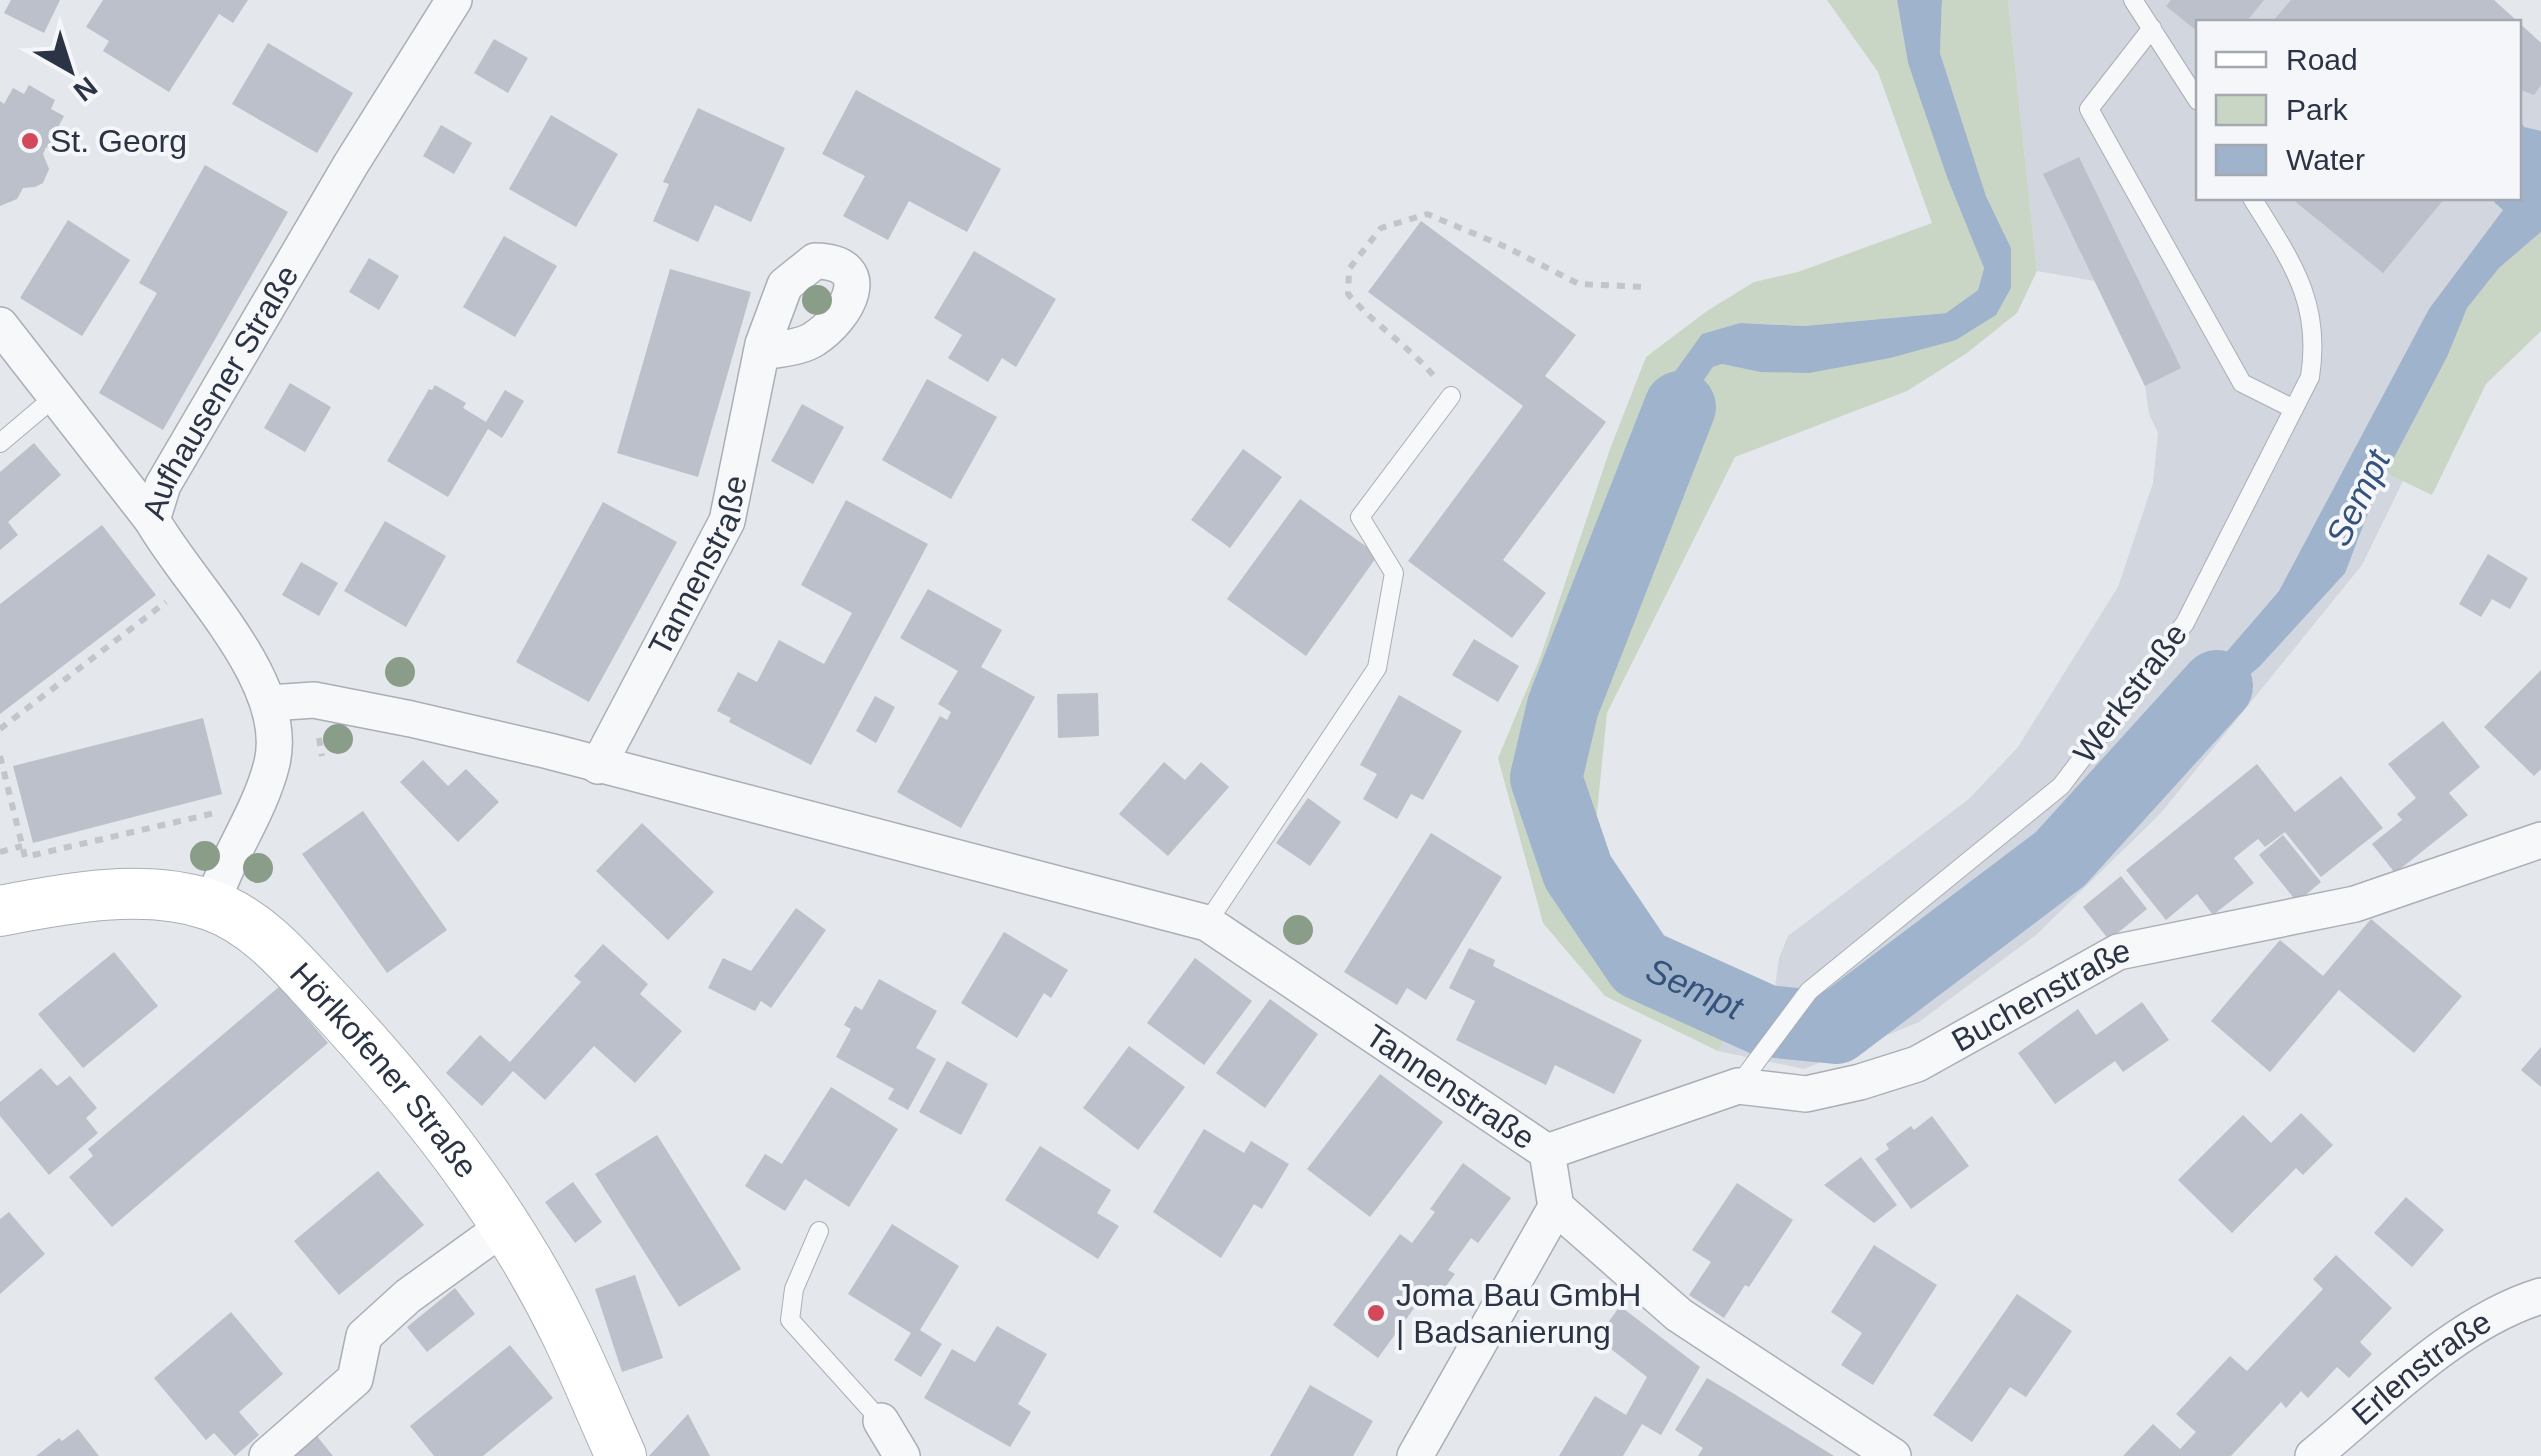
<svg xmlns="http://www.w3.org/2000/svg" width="2541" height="1456" font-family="Arial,sans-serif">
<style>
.built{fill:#d2d6de;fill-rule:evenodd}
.green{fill:#c9d6c5}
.water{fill:#9fb4cc}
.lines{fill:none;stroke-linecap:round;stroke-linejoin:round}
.river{stroke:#9fb4cc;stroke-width:72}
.building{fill:#bbc0ca}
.lane-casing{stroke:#a9aeb7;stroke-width:20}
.street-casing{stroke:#a9aeb7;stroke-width:38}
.secondary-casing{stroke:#a9aeb7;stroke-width:52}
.path{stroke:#c2c5cb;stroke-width:6;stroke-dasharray:8 8;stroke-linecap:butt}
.lane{stroke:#f7f8fa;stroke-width:18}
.street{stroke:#f7f8fa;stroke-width:35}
.secondary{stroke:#fff;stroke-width:50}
.tree{fill:#899d89}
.poi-dot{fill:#d1495b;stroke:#f4f6f9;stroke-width:4}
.labels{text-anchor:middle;stroke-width:8;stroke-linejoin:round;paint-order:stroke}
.poi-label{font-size:32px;fill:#2b3445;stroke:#f4f6f9;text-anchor:start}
.street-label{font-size:32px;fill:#2b3445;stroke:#f4f6f9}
.water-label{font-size:35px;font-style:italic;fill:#34527a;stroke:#f4f6f9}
</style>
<rect width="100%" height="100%" fill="#e4e7ec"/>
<!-- built -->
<path class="built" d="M2008,0h486l47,43v176l-94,138 -60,116 16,8 -41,84 -202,249 -124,121 -117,87 -115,47 -86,-18 26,-55 31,-9 4,-29 9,-22 181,-137 49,-52 100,-160 35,-104 5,-50 -9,-19 -4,-28 -50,-105 -58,-10zM2198,22h320v176h-320z"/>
<!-- green -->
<path class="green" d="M1827,0h70l11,63 76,205 -6,22 -32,23 -142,13 -64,-3 -37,11 -46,166 33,-100 23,-33 9,-3 38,8 196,-32 55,-92 -25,-52 -46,-143 2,-53h66l29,271 -20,42 -50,40 -60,38 -172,66 -128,256 -12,119 46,89 52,37 82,29 -31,9 -26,55 -113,-55 -62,-73 -45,-165 42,-100 70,-209 36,-92 61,-46 47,-29 44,-10 134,-49 -54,-151z
M2541,232v99l-55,53 -54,111 -46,-22 61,-116 20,-49 32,-40z"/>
<!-- water -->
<path class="water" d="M1897,0h45l-2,53 46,143 25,52v40l-15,27 -40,25 -66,18 -81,15 -49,-1 -38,-8 -9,3 -23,33 -33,101 -23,-5 32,-112 36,-50 38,-11 64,3 142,-13 32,-23 6,-22 -37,-91 -39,-114z
M2519,120l5,7 17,4v101l-42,36 -32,40 -20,49 -71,135 -31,81 -85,93 -109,93 17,-39 111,-129 150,-282 74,-99 -9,-8 4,-4h20z"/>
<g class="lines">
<!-- river -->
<path class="river" id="s1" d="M1680,407l-117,299 -17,72 32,94 62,92 126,57 70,7 224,-169 157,-173"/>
</g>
<!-- building -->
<path class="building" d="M11,0h49l-16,33 -40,-20z
M103,0h145l-15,23 -14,-9 -50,78 -66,-41 6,-10 -23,-14z
M2171,0h93l-18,22h-48v10l-32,-26z
M2291,0h203l47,43v42l-7,10 -16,-6v-67h-246z
M494,39l34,19 -20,35 -34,-20z
M268,43l85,50 -36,60 -85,-49z
M29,85l26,15 -4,9 13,7 -8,15 6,4 -8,17 -8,-5 -3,7 6,15 -6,14 -8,4 -12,1 -6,11 -17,7v-105l4,3 9,-16 11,6z
M856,90l145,79 -34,63 -58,-31 -21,39 -45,-24 22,-40 -43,-22z
M698,108l87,40 -34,74 -36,-17 -17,37 -45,-21 16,-37 -6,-2z
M551,115l67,39 -42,73 -67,-38z
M441,125l31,18 -18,31 -31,-18z
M2079,157l102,211 -36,18 -102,-212z
M205,165l83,47 -125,218 -64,-37 58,-100 -18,-10z
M2291,198h154l-62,75z
M68,220l62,40 -48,76 -62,-38z
M1421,221l155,114 -31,41 61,46 -103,138 43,33 -34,45 -104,-77 115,-155 -155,-114z
M504,236l53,30 -42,71 -52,-30z
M974,251l82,48 -40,68 -14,-9 -14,24 -40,-24 14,-23 -28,-17z
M369,258l30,18 -20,34 -30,-18z
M670,269l81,23 -53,185 -81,-24z
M927,379l70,38 -46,82 -69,-39z
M290,383l41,24 -26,45 -41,-24z
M435,385l31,18 -3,5 23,14 19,-32 19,11 -22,37 -14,-9 -40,68 -61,-36 42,-72 3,1z
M802,404l42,23 -31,57 -42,-23z
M34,443l27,32 -53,47 10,13 -18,15v-78z
M1243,449l39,28 -52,71 -39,-28z
M1300,499l78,56 -72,101 -79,-57z
M846,500l82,44 -117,221 -82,-43 2,-4 -14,-7 21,-39 19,10 22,-42 45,24 28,-51 -51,-28z
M603,502l74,40 -88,160 -73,-40z
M385,521l61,35 -40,71 -62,-36z
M102,525l54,70 -156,119v-110z
M2488,554l40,24 -18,31 -18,-10 -11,18 -22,-13z
M301,562l37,21 -19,33 -37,-21z
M928,589l74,41 -21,37 54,30 -74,131 -64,-36 43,-76 7,4 4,-8 -13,-8 20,-33 -58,-33z
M1474,639l45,27 -21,36 -46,-27z
M2541,670v99l-7,7 -50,-49z
M1098,693l1,43 -41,2 -1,-44z
M1399,695l63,36 -39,69 -12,-6 -14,25 -34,-20 14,-25 -17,-9z
M875,696l20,11 -19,36 -20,-12z
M203,718l19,76 -189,49 -20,-77z
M2443,721l37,46 -31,26 19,22 -73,58 -23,-29 30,-24 -5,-6 19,-16 -28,-34z
M423,760l25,26 18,-17 33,33 -41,40 -58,-60z
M1164,762l21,18 16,-18 28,25 -61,69 -49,-42z
M2257,764l38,48 46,-36 42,52 -62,49 -36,-45 -20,15 -7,-8 -24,19 20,25 -41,32 -16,-21 -31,26 -40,-50z
M1308,798l33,24 -31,44 -34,-23z
M363,811l84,119 -60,43 -85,-119z
M642,823l72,69 -46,48 -72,-69z
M1431,833l71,44 -76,123 -19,-12 -10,17 -53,-33z
M2283,835l38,47 -24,20 -38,-47z
M2121,876l26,33 -38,31 -26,-33z
M796,908l30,22 -55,78 -10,-7 -6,10 -47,-23 15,-30 28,13z
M2371,919l91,77 -48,57 -75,-63 -69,82 -59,-51 69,-81 43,36z
M1004,932l64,38 -17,28 -7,-5 -27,45 -56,-35z
M603,944l45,40 -8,10 42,37 -47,52 -41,-37 -49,54 -32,-29 -31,35 -36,-33 34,-38 30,27 71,-80 -7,-6z
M1469,948l26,12 -2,6 149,74 -28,54 -59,-29 -9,20 -90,-45 19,-39 -26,-13z
M114,952l44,54 -75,62 -45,-54z
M1195,958l57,43 -48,64 -57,-42z
M879,979l58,32 -21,37 20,11 -28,51 -20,-11 6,-10 -58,-32 15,-28 -7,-4 11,-19 7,4z
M280,986l48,57 -216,184 -43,-50 24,-21 -5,-7z
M1270,999l48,35 -53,74 -49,-35z
M2142,1002l27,38 -46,32 -8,-11 -60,43 -37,-51 60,-44 18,26z
M1129,1046l56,41 -47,63 -55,-42z
M2541,1047v40l-20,-17z
M947,1061l41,23 -27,51 -42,-23z
M41,1068l16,18 13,-10 27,32 -11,10 12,15 -49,42 -49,-59v-14z
M1380,1074l63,48 -73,95 -63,-48z
M831,1087l67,42 -49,78 -44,-28 -20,32 -40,-25 20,-32 17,10z
M2301,1113l32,32 -30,30 -7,-7 -64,65 -54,-53 65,-65 28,28z
M1932,1116l37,50 -58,43 -36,-50 14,-10 -3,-5 25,-18 3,4z
M1204,1129l40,24 7,-12 38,23 -27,45 -8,-5 -33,54 -68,-46z
M657,1135l84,134 -62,38 -84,-133z
M1040,1146l71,44 -14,23 22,13 -21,33 -93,-59z
M1861,1157l36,48 -23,18 -50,-38z
M1463,1163l48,35 -33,45 -7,-5 -23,32 7,4 -25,34 -10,-8 -42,58 -45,-33 67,-91 12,9 23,-31 -5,-3z
M378,1171l46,54 -85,70 -45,-54z
M573,1182l29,40 -27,21 -30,-41z
M1737,1183l56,37 -44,67 -4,-2 -21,33 -35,-23 22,-33 -19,-12z
M2406,1197l38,33 -32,37 -38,-34z
M9,1212l36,42 -45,40v-75z
M892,1224l67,42 -39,64 22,14 -21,33 -27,-17 17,-27 -63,-39z
M1874,1245l63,40 -64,100 -32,-20 21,-32 -31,-21z
M2336,1255l56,53 -32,34 12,12 -23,24 -12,-11 -29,31 -7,-7 -15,17 -5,-6 -50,54h-108l30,-32 27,25 16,-17 -20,-18 54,-58 17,15 76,-82 -10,-10z
M635,1275l28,83 -41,14 -27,-83z
M455,1288l20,26 -48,38 -20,-25z
M2017,1294l55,37 -46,66 -16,-10 -38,55 -39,-27z
M1620,1306l80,61 -39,68 -19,-11 -19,32h-64l36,-60 31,19 21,-38 -50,-39z
M231,1312l52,62 -44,38 20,23 -24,21 -21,-23 -8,7 -52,-62z
M997,1326l50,28 -29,50 13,8 -21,35 -86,-49 28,-49 23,13z
M510,1345l43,53 -70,58h-49l-24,-30z
M1707,1378l29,17 98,61h-136l5,-8 -28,-18z
M1310,1385l63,36 -20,35h-83z
M688,1414l22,42h-61z
M78,1429l21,27h-63l23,-18 3,3z
M316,1435l17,21h-44z"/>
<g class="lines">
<defs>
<path id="lane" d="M2133,0l65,101
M2152,28l-63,81 153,274 52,26
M0,443l57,-48
M1207,923l170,-255 17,-95 -34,-56 91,-121
M1738,1086l71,-95 252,-205 124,-163 125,-246c12,-76 -20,-117 -58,-179
M819,1231l-25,58 -4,31 91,101"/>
<g id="street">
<path d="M0,325l152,195c39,68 139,162 120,243 -12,50 -46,94 -60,143"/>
<path id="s2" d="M152,520l11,-35 188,-321 103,-164"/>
<path id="s3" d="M270,703l44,-3 97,19 138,32 658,172 340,229 9,55 123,108 214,141"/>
<path id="s4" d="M598,766l129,-245 36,-177 22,-59 30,-24c64,1 32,57 -1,78 -13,9 -37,10 -53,14"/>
<path id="s5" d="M1547,1152l191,-66 68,8 54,-12 57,-18 201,-112 237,-48 186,-64"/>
<path d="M881,1421l21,35"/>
<path d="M267,1456l88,-77 9,-43 44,-40 97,-70"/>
<path d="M1415,1456l141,-249"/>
<path id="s6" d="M2313,1456c68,-56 143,-134 228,-160"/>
</g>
<g id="secondary">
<path id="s7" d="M0,911c66,-13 145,-28 210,-6 49,17 82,59 116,95 92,99 180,209 239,331 20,41 37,83 56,125"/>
</g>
</defs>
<!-- lane casing -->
<use href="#lane" class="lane-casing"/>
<!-- street casing -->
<use href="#street" class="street-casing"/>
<!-- secondary casing -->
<use href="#secondary" class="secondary-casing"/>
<!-- path -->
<path class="path" d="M1433,375c-26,-30 -59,-51 -85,-81l1,-25 32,-41 46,-14 79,33 73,37 67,3
M0,729l166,-127
M319,738l3,18
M0,756l25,101 190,-44
M0,852l22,-6"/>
<!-- lane -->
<use href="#lane" class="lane"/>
<!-- street -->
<use href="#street" class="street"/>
<!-- secondary -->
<use href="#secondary" class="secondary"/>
</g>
<!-- trees -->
<g class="tree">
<circle cx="817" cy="300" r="15"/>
<circle cx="400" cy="672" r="15"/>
<circle cx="338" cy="739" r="15"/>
<circle cx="205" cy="856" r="15"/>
<circle cx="258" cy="868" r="15"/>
<circle cx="1298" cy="930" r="15"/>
</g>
<!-- markers -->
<g class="poi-dot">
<circle cx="30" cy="141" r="10"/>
<circle cx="1376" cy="1313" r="10"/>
</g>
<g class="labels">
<!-- poi labels -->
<g class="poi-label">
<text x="50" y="152">St. Georg</text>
<text x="1396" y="1306">Joma Bau GmbH<tspan x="1396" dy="37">| Badsanierung</tspan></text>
</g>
<!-- street labels -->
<g class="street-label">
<text dy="11" stroke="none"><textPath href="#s2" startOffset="145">Aufhausener Straße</textPath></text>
<text dy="11" stroke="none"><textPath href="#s4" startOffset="225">Tannenstraße</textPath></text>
<text transform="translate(2130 693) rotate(-53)" y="11">Werkstraße</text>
<text dy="11" stroke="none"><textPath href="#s5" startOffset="528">Buchenstraße</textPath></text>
<text dy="11" stroke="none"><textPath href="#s7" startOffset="455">Hörlkofener Straße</textPath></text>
<text dy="11" stroke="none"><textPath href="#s3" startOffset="1258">Tannenstraße</textPath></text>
<text dy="11" stroke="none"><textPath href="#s6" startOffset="140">Erlenstraße</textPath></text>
</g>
<!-- water labels -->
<g class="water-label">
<text transform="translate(2358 498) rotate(-64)" y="12">Sempt</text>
<text dy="12" stroke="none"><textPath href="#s1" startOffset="665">Sempt</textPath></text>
</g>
</g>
<!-- legend -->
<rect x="2196" y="20" width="325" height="180" fill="#f4f6f9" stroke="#a4a8b1" stroke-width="2.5"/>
<rect x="2216" y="52" width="50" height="15" fill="#ffffff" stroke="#a4a8b1" stroke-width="2.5"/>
<text x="2286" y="70" font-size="30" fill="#2b3445">Road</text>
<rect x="2216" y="95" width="50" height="30" fill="#c9d6c5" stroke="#a4a8b1" stroke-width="2.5"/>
<text x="2286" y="120" font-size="30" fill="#2b3445">Park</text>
<rect x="2216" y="145" width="50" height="30" fill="#9fb4cc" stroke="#a4a8b1" stroke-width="2.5"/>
<text x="2286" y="170" font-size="30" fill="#2b3445">Water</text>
<!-- north arrow -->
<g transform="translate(70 70) rotate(141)" stroke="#f4f6f9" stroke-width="8" paint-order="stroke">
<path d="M0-8L18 38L0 25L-18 38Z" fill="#2b3445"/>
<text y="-15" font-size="28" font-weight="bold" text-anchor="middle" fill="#2b3445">N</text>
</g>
</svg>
